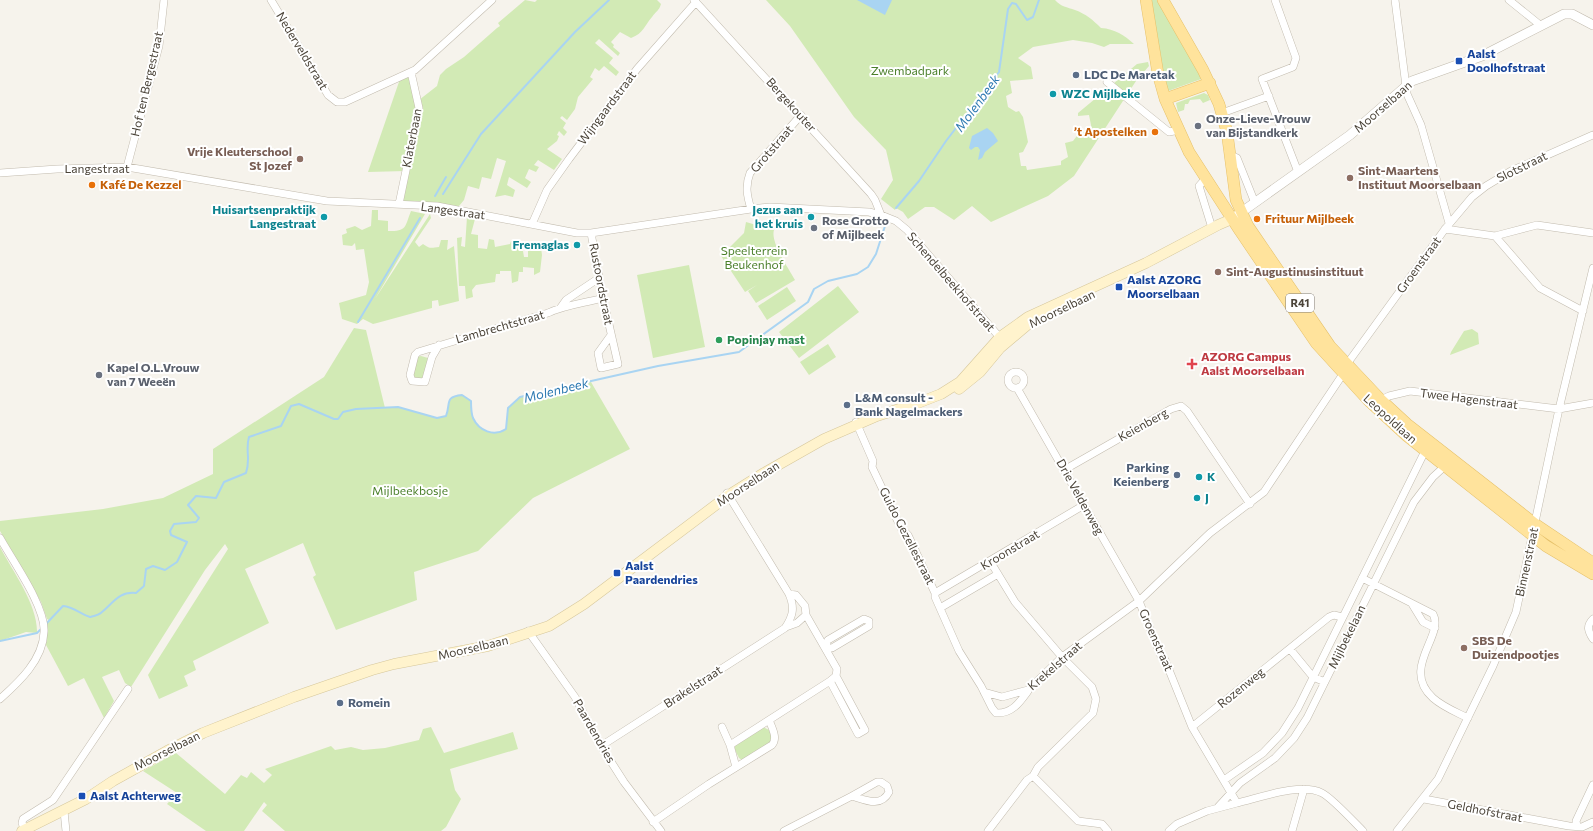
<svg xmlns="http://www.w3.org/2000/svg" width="1593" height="831" font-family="Commissioner,sans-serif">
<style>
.green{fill:#d2eab5}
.water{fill:#a9d4f2}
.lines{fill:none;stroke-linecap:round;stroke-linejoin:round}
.stream{stroke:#a9d4f2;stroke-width:2}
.minor-casing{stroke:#c2bbae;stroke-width:8}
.tertiary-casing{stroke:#c2bbae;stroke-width:10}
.secondary-casing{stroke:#d6c79b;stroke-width:11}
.primary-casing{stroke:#e6c16a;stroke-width:12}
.minor{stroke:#fff;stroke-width:7}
.tertiary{stroke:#fff;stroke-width:9}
.secondary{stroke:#fff3cd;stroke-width:10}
.primary{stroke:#ffe39c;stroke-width:11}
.transit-dot{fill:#1a4fb4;stroke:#fff;stroke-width:1.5}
.service-dot{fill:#5c6f8a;stroke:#fff;stroke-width:1.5}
.culture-dot{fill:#0f9aa8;stroke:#fff;stroke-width:1.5}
.worship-dot{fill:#6b7280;stroke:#fff;stroke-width:1.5}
.food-dot{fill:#e8710a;stroke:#fff;stroke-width:1.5}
.education-dot{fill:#8d6e63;stroke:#fff;stroke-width:1.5}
.leisure-dot{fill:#2e9e5b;stroke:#fff;stroke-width:1.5}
.health-dot{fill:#e0444e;stroke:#fff;stroke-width:1.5}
.labels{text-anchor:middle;stroke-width:4;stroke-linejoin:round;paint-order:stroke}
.shield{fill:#fff;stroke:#817c74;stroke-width:1}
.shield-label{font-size:11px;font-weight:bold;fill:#4b4439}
.street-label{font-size:12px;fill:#4b4439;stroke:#fff}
.transit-label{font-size:12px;font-weight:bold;fill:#164399;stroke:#fff;text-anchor:start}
.park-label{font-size:12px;fill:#4a7f2a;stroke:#fff}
.service-label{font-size:12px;font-weight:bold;fill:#4e5e75;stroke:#fff;text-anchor:start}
.culture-label{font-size:12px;font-weight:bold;fill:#0d838f;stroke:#fff;text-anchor:start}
.worship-label{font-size:12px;font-weight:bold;fill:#5b616d;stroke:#fff;text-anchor:start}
.food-label{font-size:12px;font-weight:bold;fill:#c56008;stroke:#fff;text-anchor:start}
.education-label{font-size:12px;font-weight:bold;fill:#785e54;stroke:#fff;text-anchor:start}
.leisure-label{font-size:12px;font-weight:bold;fill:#27864d;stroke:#fff;text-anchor:start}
.health-label{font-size:12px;font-weight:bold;fill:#be3a42;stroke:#fff;text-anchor:start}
.water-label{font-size:13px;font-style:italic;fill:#2e7ab2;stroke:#fff}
</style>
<rect width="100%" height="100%" fill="#f6f3ec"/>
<!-- green -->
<path class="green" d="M525,0l10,2 2,-2h120l4,4c-2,7 -5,7 -9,13 -8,9 -8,16 -21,21l-11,-6 -9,10 3,3 -1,2 7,6 -2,3 -19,-17 -4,4 18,15 -4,5 10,9 -3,4 -12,-10 -5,5 -4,-3 -5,9 3,2 -15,18 -3,12 -8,11 -5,-4 -2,2 6,5 -3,5 4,4 -3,4 -5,-5 -2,4 2,1 -2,5 -10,8 15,10 -8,11 -16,-10 -4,5 5,2 -3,5 -7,-3 -4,9 6,4 -4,6 -18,-11 -2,8 8,5 -2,7 -8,-2 -10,2 11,-36 -9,-3 -6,21 -9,-2 -3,12 -11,-3 -4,14 -5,6 -60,-2 7,-33 -38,1 33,-96 10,-4 8,28 18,-14 3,-11 6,-6 18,-12 33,-29 3,-2 -2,-3z
M766,0h289c6,7 12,7 20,10 11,4 18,10 26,18 14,1 23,7 33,16h-24l-6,3 -12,-4 -19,-3 -40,7 -15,11 13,9 2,12 -23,2 2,12 -6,3 2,11 8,5 3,-1 4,6 5,25 -5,10 -4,1 2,13h5l1,4 34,-5v-4l7,-4 -3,-14 8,-2 7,-9 12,-2 -3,-15 -11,1v-3l59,-49 11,-2 1,4 -13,15 -62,95 -26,20 -57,26 -19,-16 -18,14 -20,-13h-9l-17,12 -5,-7 -7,-4 -1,2 -14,-11 12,-19 -7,-30 -32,-33 -64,-91z
M1151,0h6l47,78 -36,13 -8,-18 1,-15z
M1204,93l4,2 2,5 -7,3 -3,-4 -10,1 -2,4h-3l-1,6 -6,2 -2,-9z
M372,210h6v10l10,1v10c20,1 17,-6 23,-20l14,3 -50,85 55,-85 1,4 -16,24 4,5 4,-3c7,5 8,4 16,3l2,-7h7l-1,10 7,-4 5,55 -20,5 -1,-6 -6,1v7l-55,15 -4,1 -10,-5 -6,5 -15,-5 -3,-16 27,-8 3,-13 -5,-33 -8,1 -1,-7 -3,3 -9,-1 -1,-10 5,-2 -1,-4 9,-3 7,4 9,-4z
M467,217l8,2 -4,15 7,1v13l9,1 2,-10 5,1 1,7 15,-3 1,-3 8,1v9h4l1,6h4v-10l13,1 1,7 -2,17 -6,3v-7l-11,-1v5h-4l-1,9 -6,2 -1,-12h-11v3h-4l-1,8 -19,3 -4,5 1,7 -7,2 -1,-13h-6l-2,-48 5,-1 -1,9 4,1z
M746,222l28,8c-4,12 15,39 21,50l-39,23 -8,-12 9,-6 -12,7 -24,-36 23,-23z
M689,265l16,82 -52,11 -16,-83z
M838,286l21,26 -60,46 -20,-26z
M787,287l9,14 -29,19 -9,-14z
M354,328l12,2 19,78 13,-1 39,11 9,-2c5,-13 -2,-19 16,-21l9,6c0,5 0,12 2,16 5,14 21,20 33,12l2,-21 12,-11 71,-15 39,67 -97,49 -55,53 -64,21 3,28 -81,30 -23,-53 3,-2 -13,-32 -58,26 24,54 -76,38 3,9 -12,6 4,10 -29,13 -11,-24 80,-126 -3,-5 -20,26 -74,117 -6,-4 -6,-13 -17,7 12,24 -10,17 -20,-40 -16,8 -23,-43 1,-20 3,-3 -2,-1 -6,-17 -41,-71v-10l103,-12 60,-11 50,-24v-25l111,-72z
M1472,329l6,4 1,11 -29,11 1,-3 13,-21z
M828,344l8,13 -27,18 -9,-13z
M421,356l7,2 -4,19 -3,2 -7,-1 -1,-6 4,-15z
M0,547c13,25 38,58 37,86l-11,-1 -26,9z
M431,727l13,26 69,-21 5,17 -68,20 5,21 6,9 -15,28 -5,4h-156l-23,-20 5,-6 -3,-3 -20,29h-38l-39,-27 10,-11 -34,-22 33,-18 49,41 16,-19 6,3 4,-6 13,11 8,-8 -7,-6 66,-23 4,4 16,-3 12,3 22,-2 34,-8 4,-11z
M763,727l6,3 3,8 -1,4 -29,18 -3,-2 -4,-8v-5z"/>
<!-- water -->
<path class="water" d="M857,0h35l-7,15z
M987,128l6,5 5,8 -13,11 -3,6 -4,2 2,-10 -2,-3h-3l-4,3 -2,-2 3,-12z"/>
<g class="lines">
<!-- stream -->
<path class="stream" d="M443,194l38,-60 94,-102 34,-32
M435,196l11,-19
M896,208l23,-27 27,-40 53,-69 9,-63 4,-6 4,1 11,16 6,-3 6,-17
M358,322l62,-104
M45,625l18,-19c11,1 17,8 27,11 4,-1 9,-2 12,-5 11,-9 17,-21 34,-19l8,-7 2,-17 7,-3 12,4 12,-8 10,-20 -16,-7 -1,-4 4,-7 22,-2 3,-4 -11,-13 8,-9 20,2 8,-16 22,-9c5,-14 -1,-23 3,-36l32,-11 10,-20 8,-2 35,15h4l5,-7 13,-3 42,-2 39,11 9,-2c5,-13 -2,-19 16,-21l9,6c0,6 0,12 2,17 6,13 21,19 33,11l2,-21 12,-11 138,-31 81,-14 69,-50 6,-13 14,-8 29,-7 11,-7 8,-13 9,-28
M0,641l37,-8 5,-5"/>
<defs>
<path id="minor" d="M271,0l57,95 9,7h8l70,-32 77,-70
M694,0l177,194 4,6 6,15
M1275,0l21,58 -3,9 -31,12 36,93
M1395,0l12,94 14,31 28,98
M1509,0l31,25
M1107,82l62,50 10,-2
M1222,113l47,-17
M1230,155l7,3 18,45
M127,167l32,-121 5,-46
M0,173l57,-4 70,-2 200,34 110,5 140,27h14l160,-24 19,-2 99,5 12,3 15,6 11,9 95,110
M1205,179l-6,7 13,42
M399,204l20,-96 -8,-36
M751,209c-4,-13 -6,-23 -1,-36l51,-58
M532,224l15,-34 22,-31 68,-90 59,-67
M1445,229l50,7 42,-11 56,8
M591,233l12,65 15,66 -17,4 -3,-15 13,-18
M1495,236l45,52 43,23
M561,307l5,-7 33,-22
M439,345l-7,12 -7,25 -13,-1 -2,-6 5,-20 3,-3 130,-39c17,-8 37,-10 55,-15
M1347,364l98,-135 27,-32 14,-11 25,-15 82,-36
M1008 380a8 8 0 1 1 16 0a8 8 0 1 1-16 0Z
M1343,374l-79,118 -54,41 -71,68 22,55 4,4 27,67 45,76c22,-5 64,-21 85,-10 10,5 32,29 41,38
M1381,400l8,-4 21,-5 149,18 34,-6
M856,422l17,39 -1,6 29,61 7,7 27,58v4l24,54 22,35 11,22 4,5c16,1 24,-11 32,-22
M1064,470l107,-61 10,-3 6,5 63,93
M0,538c12,22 46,69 44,94 -1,28 -25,50 -44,67
M1362,578l71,36c12,22 -33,54 0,84 10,9 23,14 35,20
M935,593l149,-88
M1412,604l11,18 12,6
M940,608l58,-34
M864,619l5,2v5l-37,22 -7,-1 3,-7z
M1593,619c-7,7 -5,12 0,20
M786,627l11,-4 9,-8
M528,631l47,66 26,49 23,36 37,49
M1290,649l23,28 12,5
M830,681l28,53 7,-4 -29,-54
M984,692l18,5 26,-7 34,-33 77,-56 -122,-213
M722,727l8,18
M1192,727l137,-110 5,-2 8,2
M601,746l184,-118c8,-12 10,-20 4,-34l-62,-101
M736,767l-6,-22 100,-64 6,-5 1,-7 -31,-54 -1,-9 -9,-11 -7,-1
M1033,776l45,45 24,3 6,7
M1224,780l39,-27 19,-20 16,-25 127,-257
M877,782h4l6,4 2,6c-8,16 -24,8 -37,4z
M1424,799l145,27 13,1 11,-5
M1218,807l22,-24 35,-25 19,-20 13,-20 107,-216 19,-25 12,-11
M64,811l2,20
M653,822l56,-38 63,-39c6,-7 0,-17 -3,-25
M1577,826l-1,-5 17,-36
M25,830l-3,-7 1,-4 30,-19 75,-111
M784,831l68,-35
M988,831l39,-51 6,-4 5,-9 55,-54 3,-14 -4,-12 -30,-30 -47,-55 -25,-41
M1169,831l8,-7 30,-13 30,-8
M1292,831l12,-42
M1397,831l41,-52 55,-113 23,-54 43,-203 34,-141"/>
<path id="tertiary" d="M1236,216l114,-81 62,-54 70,-25 82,-42h8l21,11"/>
<path id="secondary" d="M959,389l21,-17 20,-24 32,-27
M22,831l64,-32 27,-18 54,-30 36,-18 91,-36 78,-27 22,-6 94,-18 61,-20 35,-22 145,-109 35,-22 60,-34 53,-23 41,-13 23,-9 19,-12 40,-45 28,-20 118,-54 72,-38 14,-6"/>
<path id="primary" d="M1146,0l12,74 7,25 24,53 51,79 76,112 52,57 39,36 139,110 47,28
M1163,0l40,70 16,34 8,28 9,68 12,26 82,120 51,54 26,24 128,100 58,39
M1165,99l45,-16"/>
</defs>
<!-- minor casing -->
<use href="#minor" class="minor-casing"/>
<!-- tertiary casing -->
<use href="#tertiary" class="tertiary-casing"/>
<!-- secondary casing -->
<use href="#secondary" class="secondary-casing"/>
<!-- primary casing -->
<use href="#primary" class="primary-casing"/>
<!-- minor -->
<use href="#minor" class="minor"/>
<!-- tertiary -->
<use href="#tertiary" class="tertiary"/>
<!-- secondary -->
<use href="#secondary" class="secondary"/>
<!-- primary -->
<use href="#primary" class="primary"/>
</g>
<!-- markers -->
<g class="transit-dot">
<rect x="1455" y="57" width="8" height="8" rx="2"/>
<rect x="1115" y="283" width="8" height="8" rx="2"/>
<rect x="613" y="569" width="8" height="8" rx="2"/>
<rect x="78" y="792" width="8" height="8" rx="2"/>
</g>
<g class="service-dot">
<circle cx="1076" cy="75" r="4"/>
<circle cx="847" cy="405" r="4"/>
<circle cx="1177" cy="475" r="4"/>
<circle cx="340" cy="703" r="4"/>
</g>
<g class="culture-dot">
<circle cx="1053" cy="94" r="4"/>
<circle cx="324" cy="217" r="4"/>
<circle cx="811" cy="217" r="4"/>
<circle cx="577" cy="245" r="4"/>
<circle cx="1199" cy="477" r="4"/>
<circle cx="1197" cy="498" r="4"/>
</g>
<g class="worship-dot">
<circle cx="1198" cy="126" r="4"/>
<circle cx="814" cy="228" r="4"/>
<circle cx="99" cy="375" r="4"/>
</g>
<g class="food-dot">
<circle cx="1155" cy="132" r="4"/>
<circle cx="92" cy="185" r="4"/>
<circle cx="1257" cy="219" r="4"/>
</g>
<g class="education-dot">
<circle cx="300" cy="159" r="4"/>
<circle cx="1350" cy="178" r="4"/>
<circle cx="1218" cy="272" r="4"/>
<circle cx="1464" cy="648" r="4"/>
</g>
<circle class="leisure-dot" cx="719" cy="340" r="4"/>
<path class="health-dot" d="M1190 358h4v4h4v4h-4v4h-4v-4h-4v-4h4z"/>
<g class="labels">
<!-- shield labels -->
<rect class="shield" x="1286" y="294" width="28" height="18" rx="3"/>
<g class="shield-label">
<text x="1300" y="307">R41</text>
</g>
<!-- street labels -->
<g class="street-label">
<text transform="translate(302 51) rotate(59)" y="4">Nederveldstraat</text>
<text transform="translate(147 84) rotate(-77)" y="4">Hof ten Bergestraat</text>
<text transform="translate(791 105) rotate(48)" y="4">Bergekouter</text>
<text transform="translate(1383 107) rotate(-41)" y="4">Moorselbaan</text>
<text transform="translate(607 108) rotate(-53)" y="4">Wijngaardstraat</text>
<text transform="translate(412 138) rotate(-79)" y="4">Klaterbaan</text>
<text transform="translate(772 149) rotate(-49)" y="4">Grotstraat</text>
<text transform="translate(1522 167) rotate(-26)" y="4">Slotstraat</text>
<text x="97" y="173">Langestraat</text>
<text transform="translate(453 211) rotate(8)" y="4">Langestraat</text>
<text transform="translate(1419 265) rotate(-54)" y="4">Groenstraat</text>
<text transform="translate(951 282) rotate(49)" y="4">Schendelbeekhofstraat</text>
<text transform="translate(601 284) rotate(79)" y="4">Rustoordstraat</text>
<text transform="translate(1062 309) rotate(-26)" y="4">Moorselbaan</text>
<text transform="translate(500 327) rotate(-16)" y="4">Lambrechtstraat</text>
<text transform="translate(1469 399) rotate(7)" y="4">Twee Hagenstraat</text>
<text transform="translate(1390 419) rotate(42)" y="4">Leopoldlaan</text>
<text transform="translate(1143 425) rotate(-29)" y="4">Keienberg</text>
<text transform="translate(748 484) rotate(-33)" y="4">Moorselbaan</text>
<text transform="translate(1080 497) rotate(61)" y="4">Drie Veldenweg</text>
<text transform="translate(907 536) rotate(63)" y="4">Guido Gezellestraat</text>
<text transform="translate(1010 550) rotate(-31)" y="4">Kroonstraat</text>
<text transform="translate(1527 562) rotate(-78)" y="4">Binnenstraat</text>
<text transform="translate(1347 637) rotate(-64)" y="4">Mijlbekelaan</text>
<text transform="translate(1156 640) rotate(66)" y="4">Groenstraat</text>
<text transform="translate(473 648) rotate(-13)" y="4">Moorselbaan</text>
<text transform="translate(1055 666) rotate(-41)" y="4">Krekelstraat</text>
<text transform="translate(693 687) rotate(-33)" y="4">Brakelstraat</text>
<text transform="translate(1241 688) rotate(-39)" y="4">Rozenweg</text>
<text transform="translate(594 731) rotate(60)" y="4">Paardendries</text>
<text transform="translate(167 751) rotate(-27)" y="4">Moorselbaan</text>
<text transform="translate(1485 811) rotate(11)" y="4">Geldhofstraat</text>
</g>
<!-- transit labels -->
<g class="transit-label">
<text x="1467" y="58">Aalst<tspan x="1467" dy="14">Doolhofstraat</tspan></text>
<text x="1127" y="284">Aalst AZORG<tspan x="1127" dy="14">Moorselbaan</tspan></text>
<text x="625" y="570">Aalst<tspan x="625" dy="14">Paardendries</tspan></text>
<text x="90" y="800">Aalst Achterweg</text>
</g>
<!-- park labels -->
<g class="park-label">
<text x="910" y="75">Zwembadpark</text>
<text x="754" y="255">Speelterrein<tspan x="754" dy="14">Beukenhof</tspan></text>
<text x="410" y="495">Mijlbeekbosje</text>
</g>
<!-- service labels -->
<g class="service-label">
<text x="1084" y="79">LDC De Maretak</text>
<text x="855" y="402">L&amp;M consult -<tspan x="855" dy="14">Bank Nagelmackers</tspan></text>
<text x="1169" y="472" text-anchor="end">Parking<tspan x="1169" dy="14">Keienberg</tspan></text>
<text x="348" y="707">Romein</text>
</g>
<!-- culture labels -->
<g class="culture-label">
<text x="1061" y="98">WZC Mijlbeke</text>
<text x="316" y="214" text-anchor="end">Huisartsenpraktijk<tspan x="316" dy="14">Langestraat</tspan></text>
<text x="803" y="214" text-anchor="end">Jezus aan<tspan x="803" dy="14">het kruis</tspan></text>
<text x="569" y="249" text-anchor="end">Fremaglas</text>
<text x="1207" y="481">K</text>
<text x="1205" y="502">J</text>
</g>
<!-- worship labels -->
<g class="worship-label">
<text x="1206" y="123">Onze-Lieve-Vrouw<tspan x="1206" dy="14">van Bijstandkerk</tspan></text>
<text x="822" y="225">Rose Grotto<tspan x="822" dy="14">of Mijlbeek</tspan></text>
<text x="107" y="372">Kapel O.L.Vrouw<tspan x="107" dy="14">van 7 Weeën</tspan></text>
</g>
<!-- food labels -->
<g class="food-label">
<text x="1147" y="136" text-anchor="end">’t Apostelken</text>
<text x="100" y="189">Kafé De Kezzel</text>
<text x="1265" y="223">Frituur Mijlbeek</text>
</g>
<!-- education labels -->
<g class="education-label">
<text x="292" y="156" text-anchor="end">Vrije Kleuterschool<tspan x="292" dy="14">St Jozef</tspan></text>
<text x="1358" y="175">Sint-Maartens<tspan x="1358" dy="14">Instituut Moorselbaan</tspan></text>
<text x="1226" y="276">Sint-Augustinusinstituut</text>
<text x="1472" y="645">SBS De<tspan x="1472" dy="14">Duizendpootjes</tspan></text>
</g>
<!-- leisure labels -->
<g class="leisure-label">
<text x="727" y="344">Popinjay mast</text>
</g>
<!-- health labels -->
<g class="health-label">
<text x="1201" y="361">AZORG Campus<tspan x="1201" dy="14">Aalst Moorselbaan</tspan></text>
</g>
<!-- water labels -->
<g class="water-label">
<text transform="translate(977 103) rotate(-54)" y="5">Molenbeek</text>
<text transform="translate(556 390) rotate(-14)" y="5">Molenbeek</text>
</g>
</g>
</svg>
